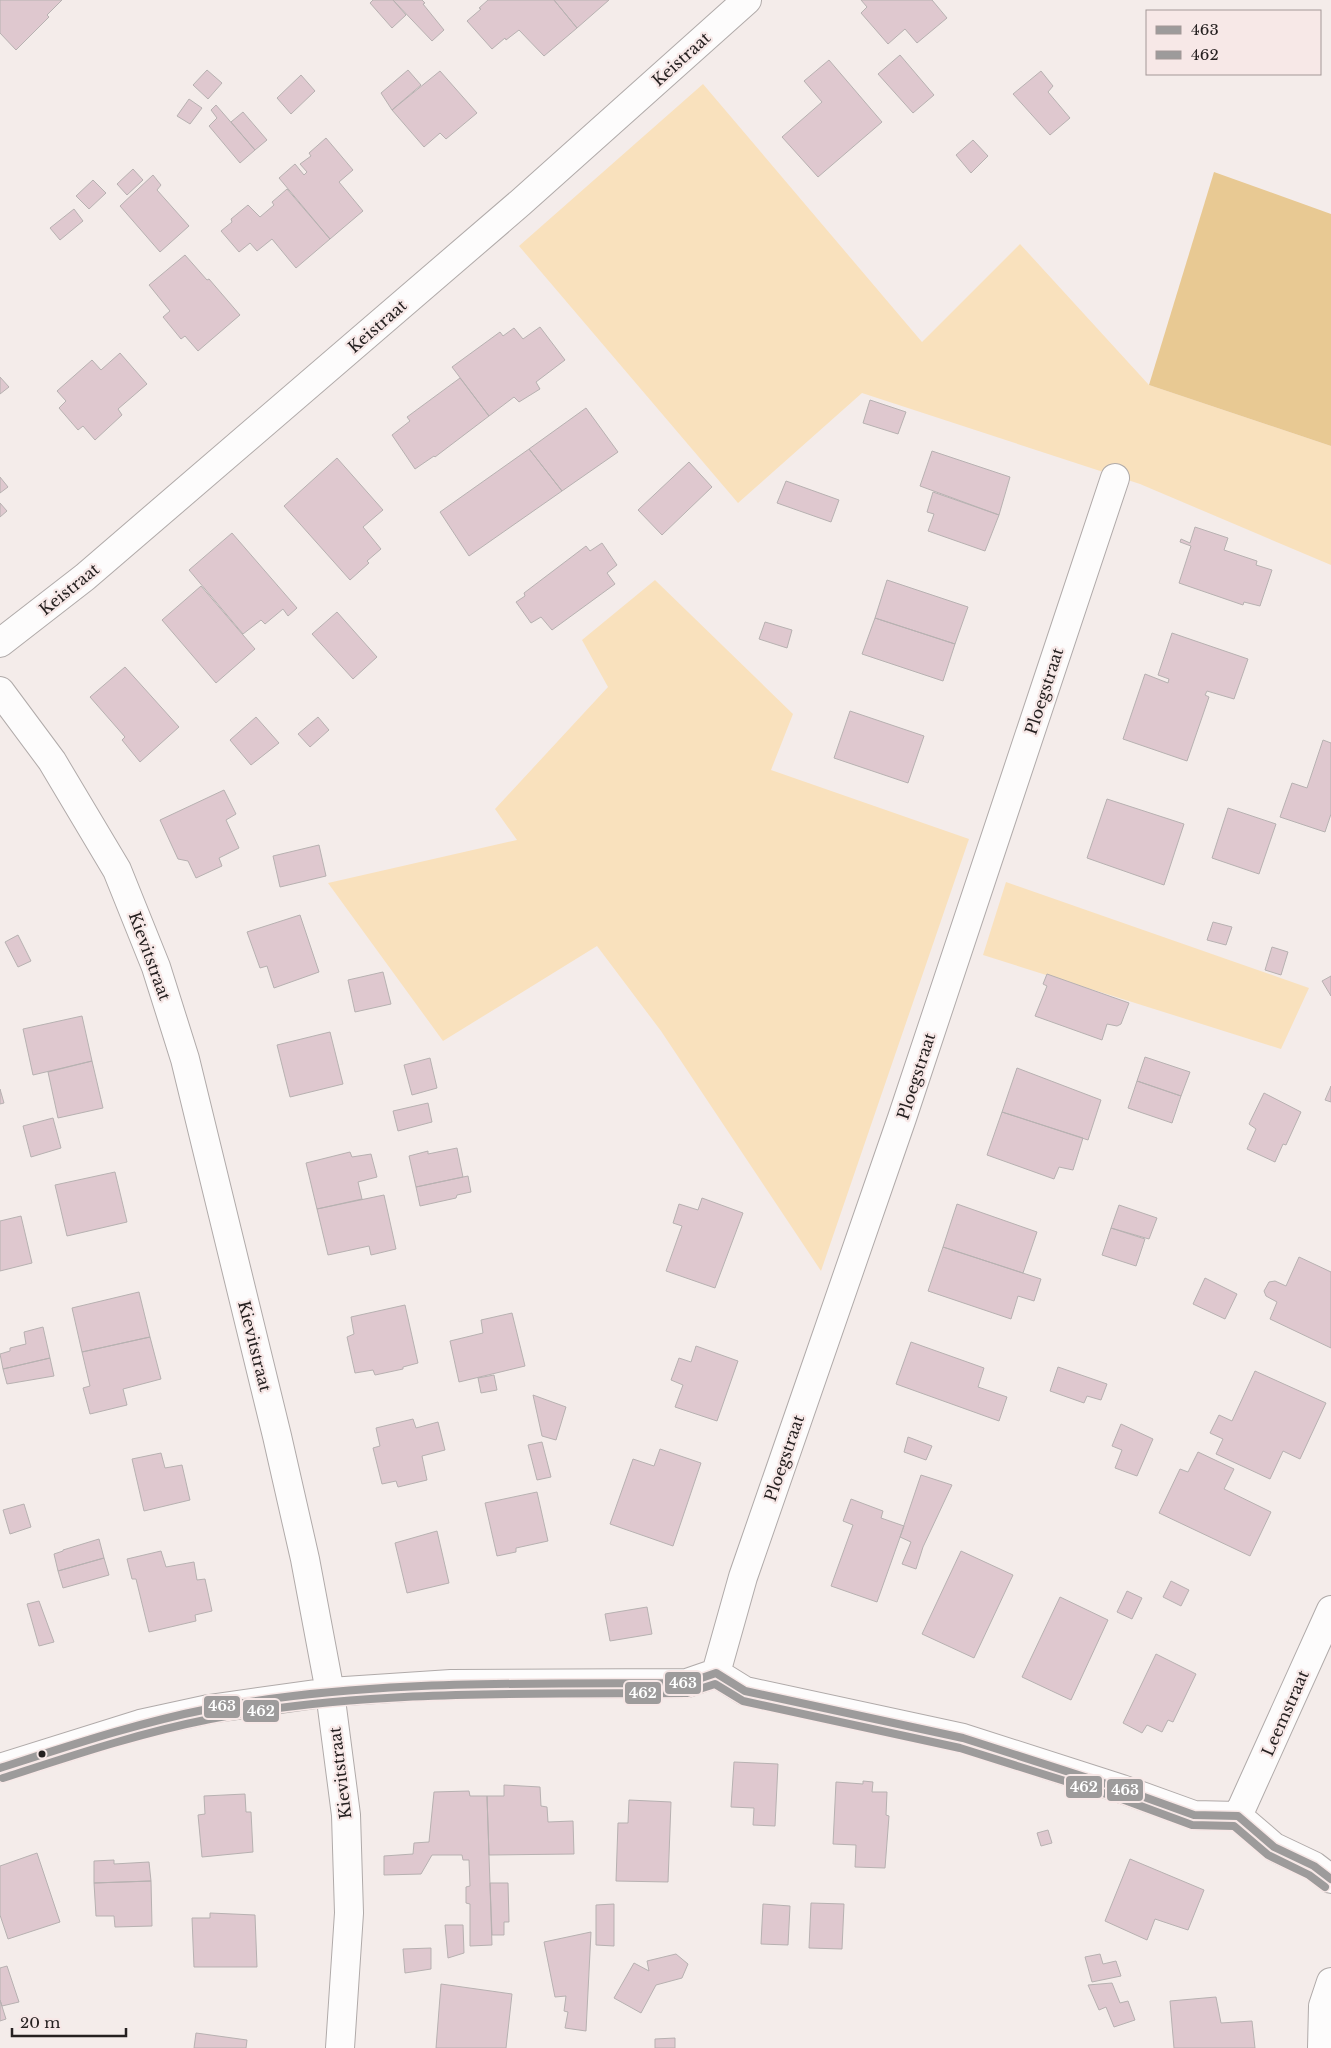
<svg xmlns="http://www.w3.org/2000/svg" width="1331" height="2048" font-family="'Libre Baskerville',serif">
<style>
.green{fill:#f9e1bd}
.forest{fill:#e8c993}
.building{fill:#dfc8cf;stroke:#b7b1b1}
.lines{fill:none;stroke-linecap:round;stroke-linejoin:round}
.street-casing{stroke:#b0aaa9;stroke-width:30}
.street{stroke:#fdfcfc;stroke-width:28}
.bus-1-casing{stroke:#f7e8e7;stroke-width:11}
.bus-2-casing{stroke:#f7e8e7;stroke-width:11}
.bus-1{stroke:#9d9b9b;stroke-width:8}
.bus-2{stroke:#9d9b9b;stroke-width:8}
.bus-dot{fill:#252020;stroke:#f7e8e7;stroke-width:2}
.labels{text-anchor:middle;stroke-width:4.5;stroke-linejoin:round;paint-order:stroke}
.street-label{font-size:16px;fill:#252020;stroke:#f7e8e7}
.line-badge{stroke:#f7e8e7;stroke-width:2}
.badge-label{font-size:14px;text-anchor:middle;font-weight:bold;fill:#fff}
</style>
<rect width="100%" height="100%" fill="#f4ecea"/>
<!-- green -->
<path class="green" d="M703,84l219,258 98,-98 129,141 182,61v119l-191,-81 -278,-91 -124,110 -219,-257z
M655,580l138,134 -22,56 198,69 -148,432 -160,-240 -64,-85 -154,95 -115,-158 189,-43 -22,-31 113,-122 -26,-47z
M1006,882l303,106 -28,61 -298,-94z"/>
<!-- forest -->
<path class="forest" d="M1214,172l117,42v232l-182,-61z"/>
<!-- building -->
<path class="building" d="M0,0h62l-15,15 2,2 -33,33 -16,-17z
M373,0h20l13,15 -14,13 -22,-25z
M393,0h29l3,3 -2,1 21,26 -12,11z
M488,0h66l23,28 -33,28 -25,-26 -13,10 -1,-2 -13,11 -25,-28 14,-12 -2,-1z
M554,0h55l-32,28z
M861,0h71l15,18 -30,25 -12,-14 -17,15 -27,-31 6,-6z
M900,55l34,40 -21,18 -35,-39z
M829,60l53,62 -64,55 -36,-40 40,-35 -18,-21z
M207,70l15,13 -14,16 -15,-14z
M408,70l13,15 -29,25 -11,-17z
M440,71l37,42 -31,26 -6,-6 -16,14 -32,-37z
M1041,71l12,15 -5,6 22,26 -20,17 -37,-41z
M301,75l14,16 -24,23 -14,-16z
M189,99l13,9 -12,16 -13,-8z
M216,105l39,45 -15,13 -31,-37 8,-8 -6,-8z
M243,112l24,28 -12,10 -24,-28z
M326,138l27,32 -14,12 24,29 -33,28 -51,-61 16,-14 9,11 3,-3 -7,-8 11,-8 -2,-3z
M973,140l15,16 -17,17 -15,-18z
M133,169l10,11 -16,15 -10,-11z
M153,175l8,10 -4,5 32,36 -29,26 -40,-46z
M93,180l13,13 -17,16 -13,-13z
M287,189l43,50 -34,29 -24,-29 -15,12 -7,-8 -11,9 -18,-21 11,-9 -1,-3 17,-14 12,12 14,-12 -2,-3z
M74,209l9,12 -23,19 -10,-12z
M185,255l22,25 2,-1 31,36 -42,36 -13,-15 -4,3 -18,-22 7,-6 -21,-26z
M540,327l25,33 -29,22 4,7 -21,13 -5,-5 -25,19 -37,-49 48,-35 3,4 11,-8 9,11z
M120,353l27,31 -29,25 4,6 -27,25 -12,-14 -5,4 -19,-22 7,-7 -9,-10 35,-31 9,10z
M0,377l9,10 -9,7z
M460,378l29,38 -54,41 -1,-1 -19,13 -23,-34 18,-14 -3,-4z
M870,400l36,12 -8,22 -35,-11z
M586,408l32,44 -56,39 -33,-42z
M529,449l33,42 -93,65 -29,-44z
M932,451l78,26 -11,38 -79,-29z
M337,458l46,52 -20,17 18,22 -14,12 2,2 -19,17 -66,-74z
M689,462l23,25 -50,48 -24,-25z
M0,477l8,10 -8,6z
M786,481l53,19 -8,22 -54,-19z
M933,492l66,23 -14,36 -57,-20 6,-17 -7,-2z
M0,503l7,8 -7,6z
M1195,527l33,11 -4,12 33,11 -1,4 16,5 -12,36 -16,-4 -1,3 -64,-22 12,-37 -11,-4 1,-3 9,4z
M232,533l65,75 -9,8 -5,-7 -18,15 -4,-4 -18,14 -54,-64z
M602,543l15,22 -10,8 8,11 -63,46 -11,-13 -10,6 -15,-21 9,-6 -1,-3 62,-47 4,5z
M887,580l81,27 -13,37 -80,-26z
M201,586l54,63 -39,34 -54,-63z
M337,612l40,45 -24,22 -41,-45z
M875,618l80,26 -12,37 -81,-27z
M765,622l27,8 -5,18 -28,-9z
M1172,633l76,26 -14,40 -27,-8 -2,4 4,2 -22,64 -64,-22 22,-65 23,9 1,-4 -11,-4z
M125,667l54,60 -39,35 -18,-22 3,-3 -35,-40z
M850,711l74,25 -16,47 -74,-25z
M256,717l23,26 -28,22 -21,-25z
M318,717l11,13 -19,17 -12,-13z
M1323,740l8,3v71l-6,18 -45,-15 12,-34 15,5z
M224,790l12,24 -10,6 13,28 -20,10 3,8 -26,12 -8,-17 -10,-2 -18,-39z
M1107,799l77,25 -20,61 -77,-27z
M1228,808l48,16 -17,50 -47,-16z
M319,845l7,31 -46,11 -7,-31z
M300,915l19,57 -45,16 -7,-22 -7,2 -13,-36z
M1213,922l19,5 -6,18 -19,-5z
M18,935l13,26 -13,6 -13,-25z
M1272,947l16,5 -7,23 -16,-5z
M383,972l8,32 -36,8 -7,-32z
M1047,974l82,29 -8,21 -4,2 -10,-2 -5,16 -67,-24 12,-30 -4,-2z
M1331,976v20l-9,-15z
M82,1016l10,45 -59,14 -10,-46z
M330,1032l13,52 -53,13 -13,-52z
M1145,1057l45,15 -9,24 -44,-15z
M430,1058l7,30 -25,7 -8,-30z
M92,1061l11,47 -45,10 -10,-46z
M1017,1068l84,32 -13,40 -86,-28z
M1137,1081l44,15 -9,27 -44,-15z
M1331,1086v16l-6,-2z
M0,1089l4,14 -4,1z
M1264,1093l37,19 -15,33 -3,-1 -8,18 -28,-13 9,-20 -7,-5z
M428,1103l4,19 -34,9 -5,-20z
M1002,1112l81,26 -10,32 -14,-3 -5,12 -67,-24z
M53,1118l8,30 -30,9 -8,-31z
M457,1148l6,29 -47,10 -7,-31 19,-5v3z
M350,1152l2,5 19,-3 6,23 -19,5 4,17 -45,10 -11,-46z
M115,1172l12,50 -60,14 -12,-51z
M468,1176l3,16 -14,3 -1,3 -36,8 -4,-19z
M384,1195l12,54 -25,6 -2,-9 -41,9 -11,-46z
M702,1198l41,15 -28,75 -49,-17 16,-45 -9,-3 6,-19 19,6z
M957,1204l80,28 -14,41 -80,-26z
M1119,1205l38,13 -8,21 -38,-11z
M21,1216l11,47 -32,8v-50z
M1111,1228l34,11 -9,27 -34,-11z
M943,1247l98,32 -7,22 -16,-5 -7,23 -83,-28z
M1299,1257l32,15v76l-61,-29 7,-17 -11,-6 -2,-5 5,-9 6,-1 11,5z
M1205,1278l32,16 -12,25 -32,-15z
M139,1292l11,45 -68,15 -10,-44z
M405,1305l13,58 -15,4v2l-28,6 -2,-5 -18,3 -8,-36 7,-3 -3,-17z
M512,1313l13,53 -66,16 -9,-41 33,-8 -2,-13z
M43,1327l7,31 -47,11 -3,-15 10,-3v-3l16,-4 -2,-12z
M150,1337l11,42 -38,10 4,16 -37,9 -7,-26 7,-2 -8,-34z
M911,1342l73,26 -6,19 29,10 -8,24 -103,-37z
M696,1346l42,15 -21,60 -42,-14 8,-22 -12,-5 8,-22 12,4z
M50,1358l4,18 -47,8 -4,-15z
M1058,1367l49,17 -6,16 -14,-4 -3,7 -34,-12z
M1255,1371l71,32 -26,56 -17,-8 -13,28 -54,-25 7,-15 -13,-6 9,-18 13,6z
M494,1375l3,15 -16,3 -3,-15z
M533,1395l33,12 -10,33 -14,-4z
M413,1419l3,9 22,-6 7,28 -23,6 5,24 -29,7 -2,-6 -14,3 -9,-36 7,-2 -4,-18z
M1121,1424l32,15 -16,37 -22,-8 7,-18 -10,-4z
M908,1437l24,9 -6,14 -22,-8z
M542,1442l9,35 -14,3 -9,-35z
M660,1449l41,14 -28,83 -63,-22 23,-65 21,7z
M1198,1452l36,17 -10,20 47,23 -21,44 -91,-43 21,-44 8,3z
M161,1453l4,15 17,-3 8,35 -46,11 -12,-52z
M921,1475l31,10 -29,62 -7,22 -14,-5 9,-22 -11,-5z
M537,1492l11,49 -32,7v4l-19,4 -12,-53z
M851,1499l32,12 -2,7 23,8 -27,76 -46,-16 22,-61 -10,-4z
M24,1504l7,23 -21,7 -7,-24z
M437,1531l12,52 -42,10 -12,-50z
M99,1539l5,19 -46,13 -4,-17 9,-3v-1z
M161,1551l5,16 28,-5 3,18 8,-1 7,32 -17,4 1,6 -47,11 -13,-53h-4l-5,-20z
M961,1551l52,24 -39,83 -52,-24z
M104,1558l5,17 -46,13 -5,-17z
M1171,1581l18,9 -8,16 -18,-9z
M1127,1591l15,7 -10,21 -15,-7z
M1060,1597l48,23 -37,80 -49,-23z
M39,1601l15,41 -15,4 -12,-42z
M647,1607l5,27 -42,7 -5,-27z
M1156,1654l40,20 -23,48 -5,-2 -6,12 -15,-7 -5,8 -19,-10z
M734,1762l44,2 -3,62 -22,-1 1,-17 -23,-1z
M863,1781l10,1 -1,10h15l-1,23 3,1 -4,52 -30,-1 1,-22 -23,-1 3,-62 27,2z
M504,1785l36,2 1,19 6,1 1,15 25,-1 1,33 -85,1 -2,-59h17z
M469,1791l1,5h17l5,149 -22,1v-42l-4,-1v-16l4,-1 -1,-26h-6l-1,-5h-30l-11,19 -37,1v-19l29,-2 1,-11 15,-1 5,-50z
M245,1794l1,18h5l2,40 -51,5 -4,-42 7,-1 -1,-18z
M629,1800l42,2 -3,80 -52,-1 2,-58h10z
M1048,1830l4,13 -11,3 -4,-13z
M37,1853l23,69 -52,17 -8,-24v-49z
M1130,1859l74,31 -16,40 -33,-11 -8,21 -42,-19z
M114,1860v4l35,-2 2,19 -57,2v-22z
M151,1881l1,45 -37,1 -1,-11h-18l-2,-33z
M490,1883h18l1,39h-5v13h-12z
M811,1903l33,1 -2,45 -33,-1z
M614,1904v42l-18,-1v-40z
M763,1904l27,2 -2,39 -27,-1z
M210,1913l45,2 2,52h-63l-2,-49h18z
M445,1925h18l1,28 -16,5z
M591,1932l-5,99 -21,-3 3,-16 -4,-1 2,-15 -11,1 -11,-55z
M431,1948v21l-26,4 -2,-24z
M676,1954l12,10 -6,14 -26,7 -15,28 -27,-15 20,-35 15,8 -2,-10z
M1100,1954l3,10 13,-3 5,15 -29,6 -7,-25z
M7,1966l12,36 -17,4 -2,-6v-32z
M1112,1983l8,20 8,-2 7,19 -21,7 -8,-20 -7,3 -11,-25z
M441,1984l71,10 -6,54h-70z
M1216,1997l5,26 31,-2 3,27h-81l-4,-47z
M0,2000l6,19 -6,2z
M196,2033l51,7 -1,8h-52z
M675,2038v10h-20v-9z"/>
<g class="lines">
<defs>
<path id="street" d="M0,643l85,-66 435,-374 227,-203
M0,691l52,70 65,109 39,97 29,92 92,377 28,123 25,133 16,123 3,98 -9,135
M716,1673l27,-96 159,-459 213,-640
M0,1768l140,-44 69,-15 121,-17 121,-8 236,-1 29,-10 29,18 218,47 159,51 72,26 44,1 36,31 40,19 17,13
M1238,1816l93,-206
M1322,2048l1,-42 8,-24"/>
</defs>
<!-- street casing -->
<use href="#street" class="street-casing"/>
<!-- street -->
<use href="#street" class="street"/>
<defs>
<path id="bus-1" d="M0,1768c69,-22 137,-45 208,-59 157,-30 319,-25 479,-26l29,-10 29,18 218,47 159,51 72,26 44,1 36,31 40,19 17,13"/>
<path id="bus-2" d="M3,1778c68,-22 136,-45 207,-59 157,-30 318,-25 477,-26l28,-9 28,17 217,47 159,50 73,27 42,1 34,29 41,20 16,12"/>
</defs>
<!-- bus-1 casing -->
<use href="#bus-1" class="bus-1-casing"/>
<!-- bus-2 casing -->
<use href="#bus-2" class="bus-2-casing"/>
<!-- bus-1 -->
<use href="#bus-1" class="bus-1"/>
<!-- bus-2 -->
<use href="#bus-2" class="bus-2"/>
</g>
<!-- markers -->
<circle class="bus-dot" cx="42" cy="1754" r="4.5"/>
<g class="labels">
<!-- street labels -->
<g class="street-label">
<text transform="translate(681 59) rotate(-42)" y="6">Keistraat</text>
<text transform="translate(377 326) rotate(-41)" y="6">Keistraat</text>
<text transform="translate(69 589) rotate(-39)" y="6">Keistraat</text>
<text transform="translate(1044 691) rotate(-72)" y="6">Ploegstraat</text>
<text transform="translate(150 956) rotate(70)" y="6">Kievitstraat</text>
<text transform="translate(916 1076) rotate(-72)" y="6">Ploegstraat</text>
<text transform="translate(255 1346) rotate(76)" y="6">Kievitstraat</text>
<text transform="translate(784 1458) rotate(-71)" y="6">Ploegstraat</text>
<text transform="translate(1285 1713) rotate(-66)" y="6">Leemstraat</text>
<text transform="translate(340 1773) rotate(-97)" y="6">Kievitstraat</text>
</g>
</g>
<g class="line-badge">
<rect x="664" y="1671" width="38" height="24" rx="5" fill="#9d9b9b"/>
<rect x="624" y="1681" width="38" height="24" rx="5" fill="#9d9b9b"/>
<rect x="203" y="1695" width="38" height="24" rx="5" fill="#9d9b9b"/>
<rect x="242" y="1699" width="38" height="24" rx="5" fill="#9d9b9b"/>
<rect x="1065" y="1775" width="38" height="24" rx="5" fill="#9d9b9b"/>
<rect x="1106" y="1778" width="38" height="24" rx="5" fill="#9d9b9b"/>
</g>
<g class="badge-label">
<text x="683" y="1688">463</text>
<text x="643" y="1698">462</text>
<text x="222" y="1711">463</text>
<text x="261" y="1716">462</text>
<text x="1084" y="1792">462</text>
<text x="1125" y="1795">463</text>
</g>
<!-- legend -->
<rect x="1146" y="10" width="175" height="65" fill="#f7e8e7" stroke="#a39897"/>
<rect x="1156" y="26" width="25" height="8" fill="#9d9b9b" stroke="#a39897"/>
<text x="1191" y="35" font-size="15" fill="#252020">463</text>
<rect x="1156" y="51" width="25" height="8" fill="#9d9b9b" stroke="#a39897"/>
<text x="1191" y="60" font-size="15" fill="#252020">462</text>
<!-- scale -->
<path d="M12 2028v8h114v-8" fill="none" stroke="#252020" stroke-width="2.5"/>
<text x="20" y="2028" font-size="15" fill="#252020" stroke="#f7e8e7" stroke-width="4" paint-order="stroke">20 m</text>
</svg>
